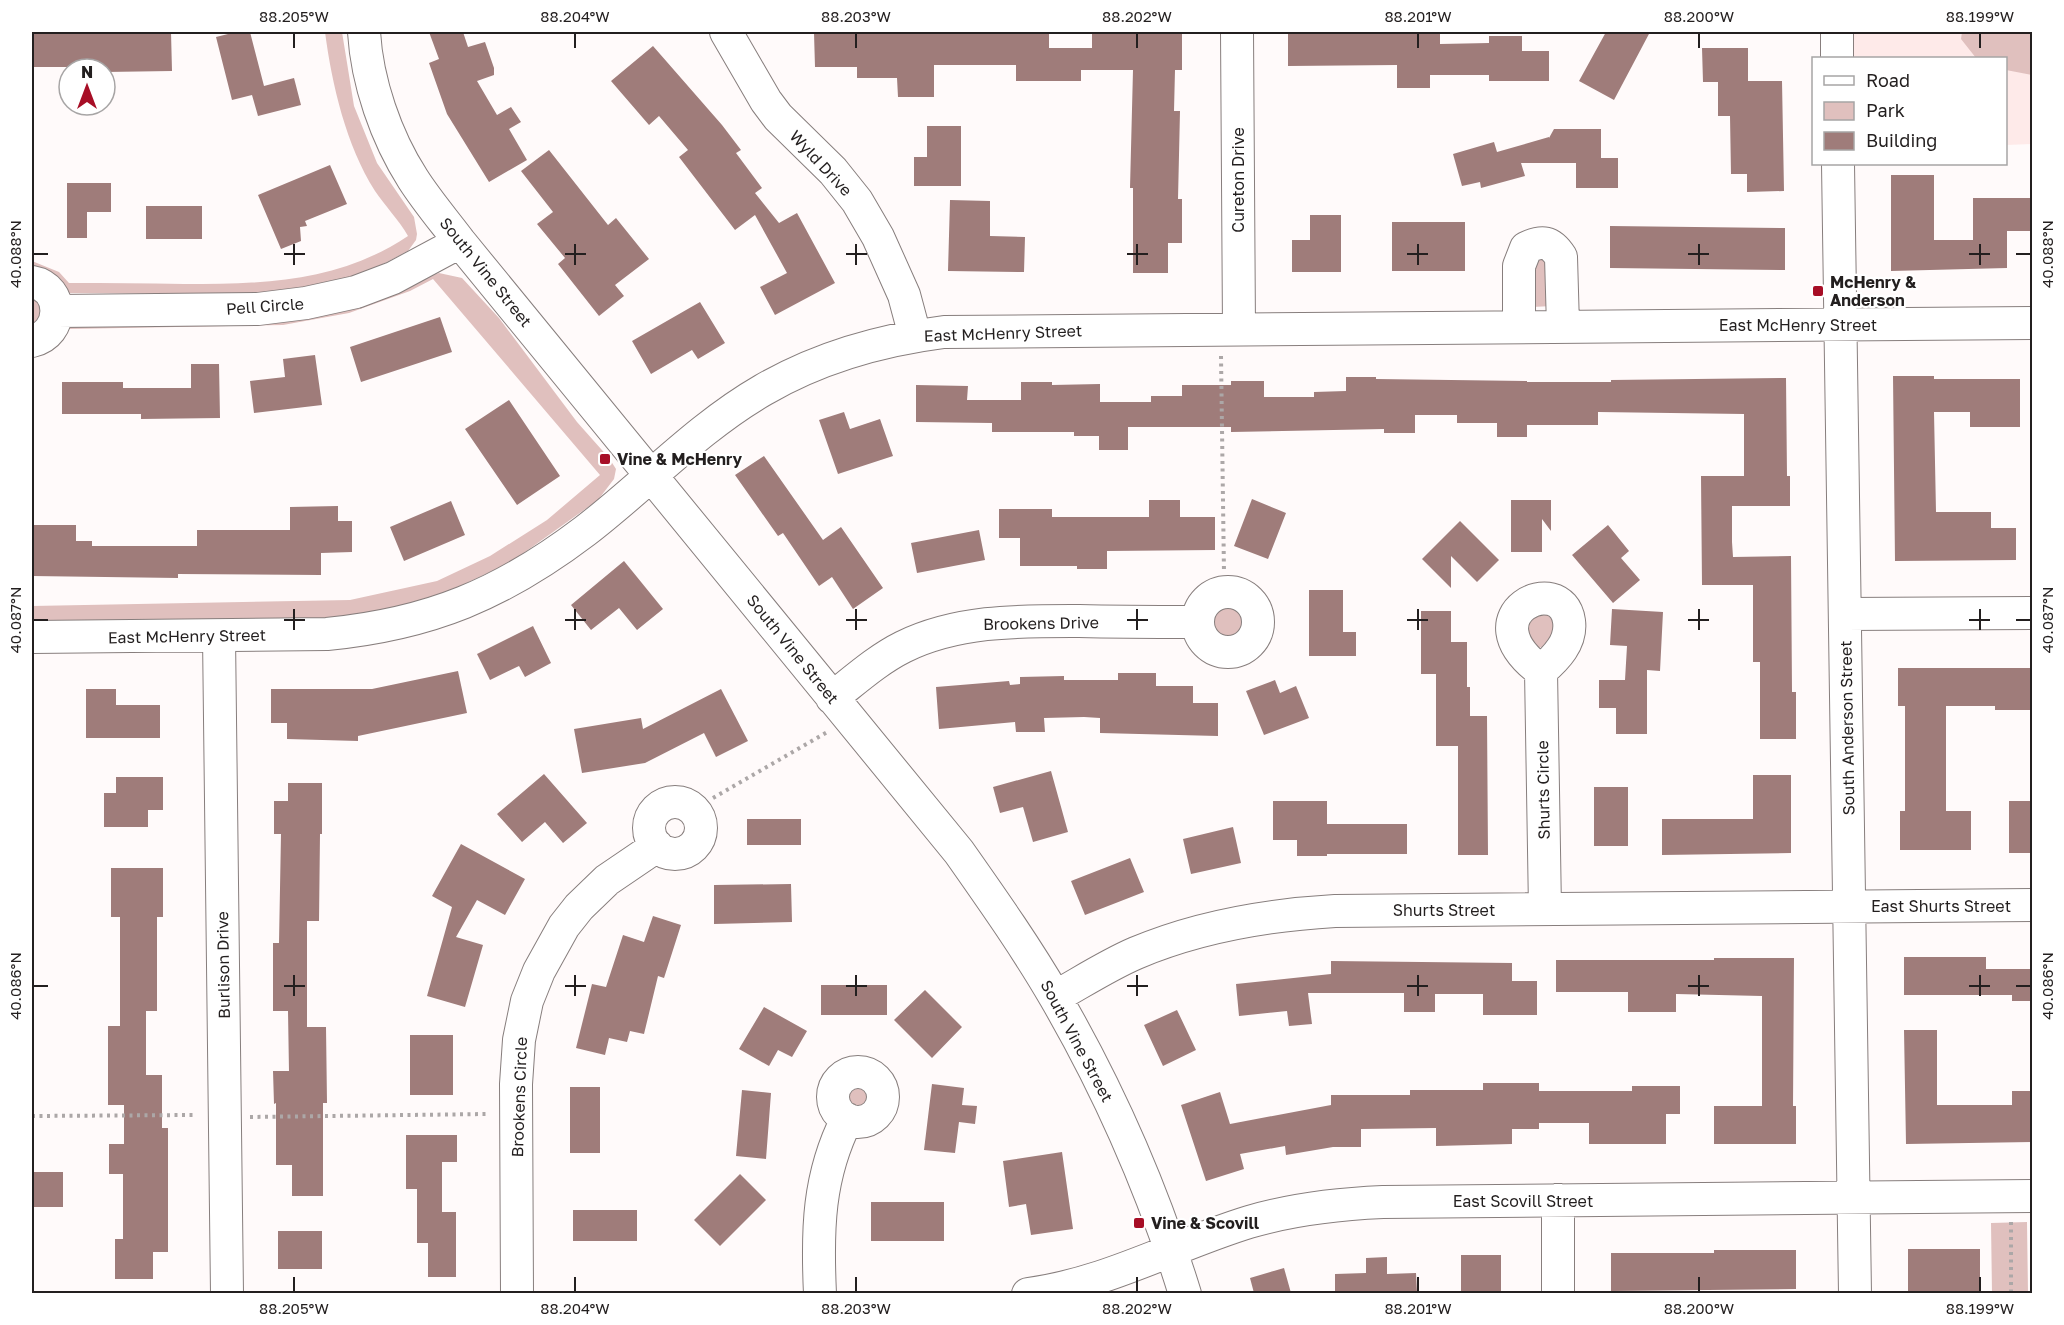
<svg xmlns="http://www.w3.org/2000/svg" width="2064" height="1325" font-family="'Golos Text',sans-serif">
<style>
.built{fill:#feeae9}
.green{fill:#e0c0be}
.building{fill:#9f7c7a}
.lines{fill:none;stroke-linecap:round;stroke-linejoin:round}
.minor-casing{stroke:#877e7d;stroke-width:34}
.path{stroke:#aca7a7;stroke-width:4;stroke-dasharray:3 4.5;stroke-linecap:butt}
.minor{stroke:#fff;stroke-width:32}
.ticks{fill:none;stroke:#231f1f;stroke-width:2}
.poi-dot{fill:#a70e26;stroke:#fff;stroke-width:2}
.labels{text-anchor:middle;stroke-width:4.5;stroke-linejoin:round;paint-order:stroke}
.street-label{font-size:16px;fill:#231f1f;stroke:#fff}
.poi-label{font-size:16px;font-weight:bold;fill:#231f1f;stroke:#fff;text-anchor:start}
.neatline{fill:none;stroke:#231f1f;stroke-width:2}
.ticks-label{font-size:15px;text-anchor:middle;fill:#231f1f}
</style>
<rect width="100%" height="100%" fill="#fffafa"/>
<!-- built -->
<path class="built" d="M1849,32h183v112l-26,1v-87h-156z"/>
<!-- green -->
<path class="green" d="M325,32h17l12,74 23,57 37,54 3,17 -1,6 -8,11 -44,23 -33,9 -64,11 -205,-1 -30,-22v-10l27,11 10,11c39,0 77,0 115,1 81,0 155,-2 224,-48 -9,-16 -23,-30 -33,-45 -29,-46 -43,-106 -50,-159z
M1962,32h70v43l-26,-5v-12h-30l-15,-19z
M1531,252h20l2,54 -21,1z
M439,273l23,5 37,40 78,104 32,36 7,11 -2,10 -16,21 -87,62 -74,35 -60,19 -71,5 -274,2v-17l318,-6 87,-19 53,-25 57,-36 53,-45 -167,-196 -23,12 -61,22 -66,12 -214,4 -14,14 10,-18 358,-47z
M32,290l13,19 -13,21z
M1207 619a22 22 0 1 1 44 0a22 22 0 1 1-44 0Z
M1537,604l24,22 -18,21 -7,1 -19,-26z
M849 1098a11 11 0 1 1 22 0a11 11 0 1 1-22 0Z
M2027,1222l1,71h-36l-1,-70z"/>
<!-- building -->
<path class="building" d="M32,32h139l1,39 -67,1v-3l-6,-2h-67z
M236,32h14l14,54 30,-8 7,27 -43,11 -6,-21 -20,5 -16,-63z
M429,32h34l5,15 17,-5 9,26v7l-17,6 20,34 14,-8 10,15 -12,7 18,31 -38,22 -42,-68 -18,-51 10,-4z
M857,32h192v16h43v-16h90v38h-7l-1,41h6l-2,88h4v44h-14v30h-35v-85h-3l3,-118h-52v11h-65v-16h-82v32h-36l-1,-19h-40v-11h-42l-1,-34h43z
M1288,32h152v12l49,-1v-7h33v15h27v30h-60v-6h-59v13h-33v-23l-109,1z
M1606,32h44l-36,68 -35,-19z
M653,46l69,79 19,25 -5,3 26,35 -7,5 24,30 18,-10 38,70 -60,32 -15,-28 27,-14 -32,-58 -20,15 -56,-73 9,-7 -29,-34 -10,9 -38,-44z
M1702,48h46v33h34l2,110 -37,1v-18h-16l-1,-58h-12v-34h-15z
M927,126h34v60h-47v-29h13z
M1554,129h47v29h17v30h-42v-25h-55l4,13 -44,12 -1,-6 -18,4 -9,-32 41,-12 3,10 52,-15v1z
M549,150l59,75 8,-7 33,41 -34,26 9,11 -25,20 -41,-52 7,-6 -28,-34 16,-12 -32,-41z
M330,165l17,39 -42,17 2,5 -7,1 1,14 -20,8 -23,-54z
M1891,175h43v65h39v-42h59v33h-25v37l-116,3z
M67,183h44v29h-24v26h-20z
M950,200l40,1v35l35,1 -1,35 -76,-1z
M146,206h56v33h-56z
M1310,215h31v57h-49v-32h18z
M1392,222h73v49h-73z
M1610,226l175,2v42l-175,-2z
M700,302l25,41 -27,16 -6,-9 -41,24 -19,-33z
M440,317l12,35 -91,30 -11,-35z
M315,355l7,50 -68,8 -4,-32 35,-4 -2,-18z
M191,364h28l1,54 -79,1v-5h-79v-32h61v6h68z
M1893,376h41v3h86v48h-50v-15h-36l2,100h55v16h25v32l-121,1z
M1346,377h30v2l151,2v1h84v-2l175,-2 1,98h3v30h-58v36l1,15 58,-1 1,136h4v47h-36v-77h-7v-77h-51l-1,-109h43v-62l-146,-2v13h-71v12h-30v-14h-40v-8h-42v18h-31v-4l-153,3v-5h-103v23h-29v-14h-25v-4h-82v-9l-76,-1v-37l52,1 -1,14h54v-18h31v3l48,-1v18h51v-6h31v-11h49v-4h33v16h50v-5l32,-1z
M509,400l51,76 -43,29 -52,-76z
M844,412l6,17 30,-10 13,37 -55,18 -19,-54z
M764,456l59,84 18,-13 42,61 -30,21 -21,-32 -13,9 -36,-53 -5,3 -43,-61z
M1252,499l34,14 -18,46 -34,-13z
M1149,500h31v17h35v33l-108,1v18h-30v-3h-57v-28h-21v-29h53v8h97z
M1511,500h40v31l-9,-12v33h-31z
M451,501l14,34 -61,26 -14,-34z
M338,506v15h14v31l-31,1v22l-143,-1v4l-146,-2v-51h44v16h16v5h105v-16h93v-23z
M1460,521l39,39 -22,22 -26,-26v32l-29,-29z
M1608,525l21,26 -8,7 19,22 -27,23 -41,-48z
M979,530l6,30 -68,13 -6,-30z
M624,561l39,48 -26,21 -18,-22 -28,22 -20,-25z
M1309,590h34v42h13v24h-47z
M1612,609l51,3 -3,59 -13,-1v64h-31v-26h-17v-28h26l2,-34 -17,-1z
M1421,611h30v31h16v45h3v29h17l1,139h-30v-109h-22v-72h-15z
M533,626l18,37 -26,14 -6,-11 -29,14 -13,-26z
M1898,668h134v42h-37v-4h-49v105h25v39h-71v-39h5v-105h-7z
M458,671l9,42 -109,23v5l-71,-2v-16h-16v-34h101z
M1118,673h38v13h37v17h25v33l-118,-3v-15l-16,-1 -40,1 1,14h-29l-1,-10 -76,7 -3,-42 73,-6 1,4 10,-1v-7l44,-1v4h54z
M1275,680l5,13 16,-7 13,32 -45,17 -18,-44z
M86,689h30v16h44v33h-74z
M721,689l27,52 -32,16 -12,-24 -59,30 -63,10 -8,-44 67,-11 2,11z
M1051,771l17,61 -35,10 -10,-35 -23,6 -7,-26z
M544,774l43,49 -24,20 -18,-21 -23,20 -25,-28z
M1753,775h38v78l-129,2v-36h91z
M116,777h47v33h-15v17h-44v-34h12z
M288,783h34v51h-2l-1,87h-12v106h19l1,76h-4v93h-31v-31h-16v-62l-2,1 -1,-33h16l-1,-60h-15v-68h6l2,-109h-7v-33h14z
M1594,787h34v59h-34z
M1273,801h54v23h80v30h-80v2h-30v-16h-24z
M2009,801h23v52h-23z
M747,819h54v26h-54z
M1233,827l8,36 -50,11 -8,-35z
M461,844l64,35 -20,36 -28,-15 -21,37 27,8 -18,62 -38,-11 25,-89 -20,-11z
M1130,858l14,34 -59,23 -14,-34z
M111,868h52v49h-6v94h-11v64h16v53h6v124h-15v27h-38v-40h8v-65h-14v-30h15v-39h-16v-79h12v-109h-9z
M791,884l1,38 -78,2v-39z
M653,916l28,9 -17,53 -6,-2 -14,58 -14,-3 -3,11 -18,-4 -4,17 -29,-7 16,-64 14,3 17,-52 21,7z
M1904,957h82v12h46v32h-20v-6h-108z
M1714,958h80l-1,148h3v38h-82v-38h48v-110l-86,-2v18h-48v-20h-72v-32h158z
M1331,961l181,2v18h25v34h-54v-21h-48v18h-31v-19h-96l4,31 -23,2 -2,-15 -48,5 -3,-32 95,-10z
M821,985h66v30h-66z
M925,990l37,37 -30,31 -38,-38z
M764,1007l43,24 -15,26 -14,-7 -9,16 -30,-17z
M1177,1010l19,40 -33,16 -19,-41z
M1904,1030h33v75h75v-14h20v51l-126,2z
M410,1035h43v60h-43z
M1483,1083h56v8h93v-5h48v28h-14v30h-77v-21h-50v6h-27v15l-76,2v-18l-75,1v18h-28l-47,8 -1,-9 -45,8 4,15 -38,12 -25,-76 39,-13 10,32 101,-19v-10h79v-5h73z
M932,1084l32,4 -2,17 15,1 -2,18 -16,-2 -4,31 -31,-3z
M570,1087h30v66h-30z
M742,1090l29,3 -5,66 -30,-3z
M406,1135h51v27h-15v50h14v65h-28v-34h-11v-54h-11z
M1062,1152l11,77 -42,6 -5,-31 -17,3 -6,-46z
M32,1172h31v35h-31z
M740,1174l26,26 -46,46 -26,-26z
M871,1202h73v39h-73z
M573,1210h64v31h-64z
M278,1231h44v38h-44z
M1908,1249h72v43l-72,1z
M1714,1250h82v39l-185,2v-38h103z
M1461,1255h40v38h-40z
M1387,1257v17l29,-1 1,20h-82v-19l31,-1v-15z
M1284,1268l7,25h-37l-4,-15z"/>
<g class="lines">
<defs>
<path id="minor" d="M364,32c3,50 22,105 49,147 14,22 32,43 47,63l499,610c33,47 67,95 96,145 54,93 98,193 130,297
M726,32l40,69 12,16 55,54 24,30 21,36 26,58 11,41
M1237,32l2,297
M1837,32v26
M1838,164l17,1130
M32,282c33,6 32,52 0,59
M57,311l201,-2 48,-6 50,-11 37,-14 67,-36
M1519,327v-61l7,-18c16,-8 25,-7 35,9l2,69
M1198 622a30 30 0 1 1 60 0a30 30 0 1 1-60 0Z
M1845,614l187,-1
M219,636l8,658
M32,637l295,-3c103,-10 175,-40 258,-103 59,-45 112,-103 178,-141 55,-32 118,-50 181,-58l1088,-9
M1541,671c-76,-57 21,-101 28,-50 3,21 -13,37 -28,50l4,238
M832,698c23,-18 45,-38 71,-51 55,-27 116,-26 176,-26 39,1 79,1 119,1
M649 828a26 26 0 1 1 52 0a26 26 0 1 1-52 0Z
M1055,997c27,-15 53,-32 81,-44 64,-27 130,-38 199,-42l697,-6
M833 1097a25 25 0 1 1 50 0a25 25 0 1 1-50 0Z
M1558,1200v94
M517,1294l-1,-210 3,-44 8,-39 12,-30 25,-45 15,-19 28,-27 50,-34
M820,1294c-3,-64 -2,-118 27,-175
M1028,1294c78,-10 146,-49 221,-72 44,-13 88,-18 134,-20l649,-6"/>
</defs>
<!-- minor casing -->
<use href="#minor" class="minor-casing"/>
<!-- path -->
<path class="path" d="M1221,356l3,217
M713,798l116,-67
M32,1116l161,-1
M250,1117l237,-3
M2011,1222v72"/>
<!-- minor -->
<use href="#minor" class="minor"/>
</g>
<!-- ticks -->
<path class="ticks" d="M294,33v15M575,33v15M856,33v15M1137,33v15M1418,33v15M1699,33v15M1980,33v15M294,244v21M575,244v21M856,244v21M1137,244v21M1418,244v21M1699,244v21M1980,244v21M33,254h15M284,254h21M565,254h21M846,254h21M1127,254h21M1407,254h21M1688,254h21M1969,254h21M2016,254h15M294,609v21M575,609v21M856,609v21M1137,609v21M1418,609v21M1699,609v21M1980,609v21M33,620h15M284,620h21M565,620h21M846,620h21M1127,620h21M1407,620h21M1688,620h21M1969,620h21M2016,620h15M294,975v21M575,975v21M856,975v21M1137,975v21M1418,975v21M1699,975v21M1980,975v21M33,986h15M284,986h21M565,986h21M846,986h21M1127,986h21M1407,986h21M1688,986h21M1969,986h21M2016,986h15M294,1277v15M575,1277v15M856,1277v15M1137,1277v15M1418,1277v15M1699,1277v15M1980,1277v15"/>
<!-- markers -->
<g class="poi-dot">
<rect x="1812" y="285" width="12" height="12" rx="3"/>
<rect x="599" y="453" width="12" height="12" rx="3"/>
<rect x="1133" y="1217" width="12" height="12" rx="3"/>
</g>
<g class="labels">
<!-- street labels -->
<g class="street-label">
<text transform="translate(821 163) rotate(47)" y="6">Wyld Drive</text>
<text transform="translate(1238 180) rotate(-90)" y="6">Cureton Drive</text>
<text transform="translate(486 272) rotate(51)" y="6">South Vine Street</text>
<text transform="translate(265 306) rotate(-4)" y="6">Pell Circle</text>
<text x="1798" y="331">East McHenry Street</text>
<text transform="translate(1003 333) rotate(-2)" y="6">East McHenry Street</text>
<text transform="translate(1041 623) rotate(-1)" y="6">Brookens Drive</text>
<text transform="translate(187 636) rotate(-1)" y="6">East McHenry Street</text>
<text transform="translate(793 649) rotate(51)" y="6">South Vine Street</text>
<text transform="translate(1847 728) rotate(-91)" y="6">South Anderson Street</text>
<text transform="translate(1543 790) rotate(-91)" y="6">Shurts Circle</text>
<text x="1941" y="912">East Shurts Street</text>
<text x="1444" y="916">Shurts Street</text>
<text transform="translate(223 965) rotate(-91)" y="6">Burlison Drive</text>
<text transform="translate(1077 1041) rotate(62)" y="6">South Vine Street</text>
<text transform="translate(519 1097) rotate(-88)" y="6">Brookens Circle</text>
<text x="1523" y="1207">East Scovill Street</text>
</g>
<!-- poi labels -->
<g class="poi-label">
<text x="1830" y="288">McHenry &amp;<tspan x="1830" dy="18">Anderson</tspan></text>
<text x="617" y="465">Vine &amp; McHenry</text>
<text x="1151" y="1229">Vine &amp; Scovill</text>
</g>
</g>
<!-- border -->
<rect width="2064" height="1325" fill="none" stroke="#ffffff" stroke-width="66"/>
<!-- legend -->
<rect x="1812" y="57" width="195" height="108" fill="#ffffff" stroke="#a7a5a5" stroke-width="1.5"/>
<rect x="1824" y="76" width="30" height="9" fill="#ffffff" stroke="#a7a5a5" stroke-width="1.5"/>
<text x="1866" y="87" font-size="18" fill="#231f1f">Road</text>
<rect x="1824" y="102" width="30" height="18" fill="#e0c0be" stroke="#a7a5a5" stroke-width="1.5"/>
<text x="1866" y="117" font-size="18" fill="#231f1f">Park</text>
<rect x="1824" y="132" width="30" height="18" fill="#9f7c7a" stroke="#a7a5a5" stroke-width="1.5"/>
<text x="1866" y="147" font-size="18" fill="#231f1f">Building</text>
<!-- north arrow -->
<g transform="translate(87 87)"><circle r="28" fill="#ffffff" stroke="#a7a5a5" stroke-width="1.5"/>
<path d="M0-4.5L10 22L0 15L-10 22Z" fill="#a70e26"/>
<text y="-9" font-size="16" font-weight="bold" text-anchor="middle" fill="#231f1f">N</text>
</g>
<rect x="33" y="33" width="1998" height="1259" class="neatline"/>
<g class="ticks-label">
<text x="294" y="22">88.205°W</text>
<text x="575" y="22">88.204°W</text>
<text x="856" y="22">88.203°W</text>
<text x="1137" y="22">88.202°W</text>
<text x="1418" y="22">88.201°W</text>
<text x="1699" y="22">88.200°W</text>
<text x="1980" y="22">88.199°W</text>
<text transform="translate(16 254) rotate(-90)" y="5">40.088°N</text>
<text transform="translate(2048 254) rotate(-90)" y="5">40.088°N</text>
<text transform="translate(16 620) rotate(-90)" y="5">40.087°N</text>
<text transform="translate(2048 620) rotate(-90)" y="5">40.087°N</text>
<text transform="translate(16 986) rotate(-90)" y="5">40.086°N</text>
<text transform="translate(2048 986) rotate(-90)" y="5">40.086°N</text>
<text x="294" y="1314">88.205°W</text>
<text x="575" y="1314">88.204°W</text>
<text x="856" y="1314">88.203°W</text>
<text x="1137" y="1314">88.202°W</text>
<text x="1418" y="1314">88.201°W</text>
<text x="1699" y="1314">88.200°W</text>
<text x="1980" y="1314">88.199°W</text>
</g>
</svg>
